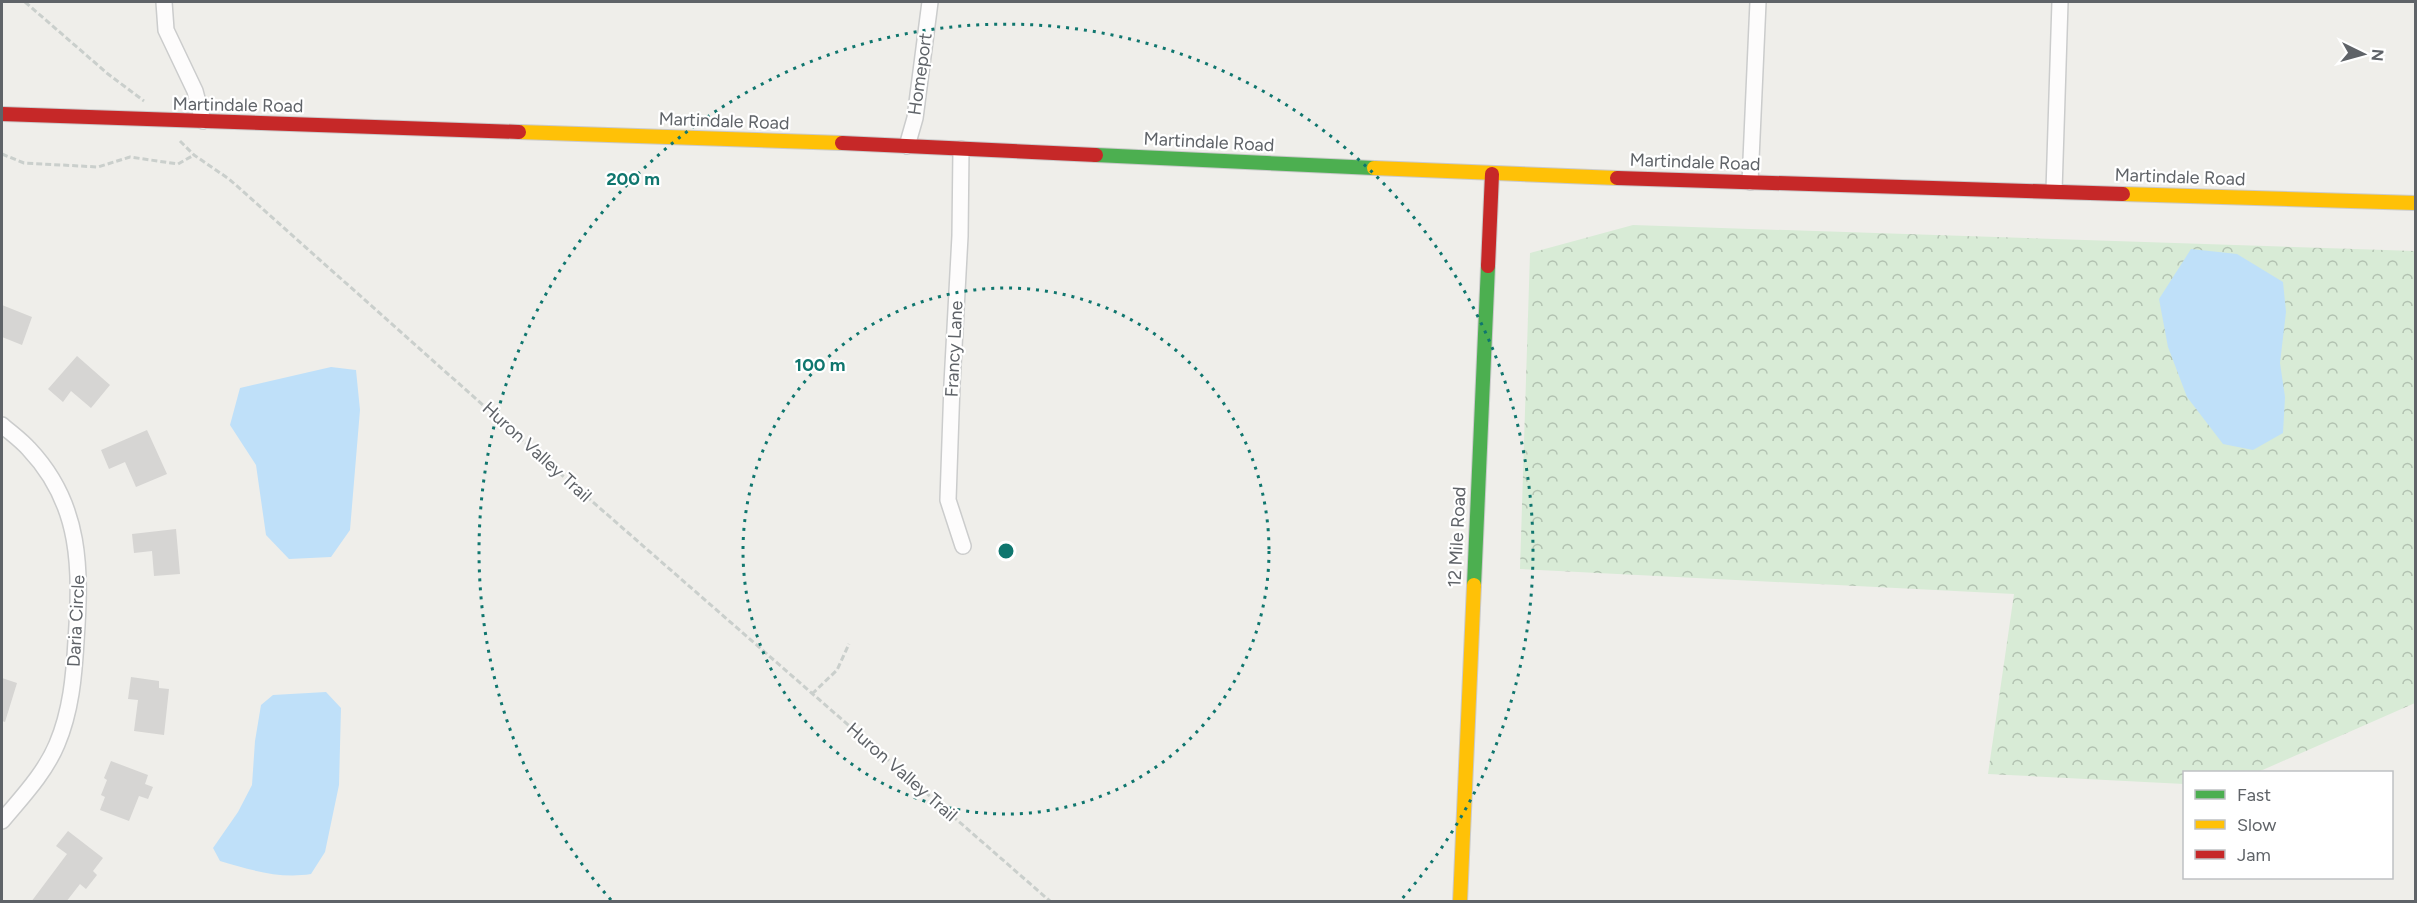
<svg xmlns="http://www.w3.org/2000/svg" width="2417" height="903" font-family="Figtree,sans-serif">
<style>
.forest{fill:url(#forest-crowns)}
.water{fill:#bfe0f9}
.building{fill:#d6d5d3}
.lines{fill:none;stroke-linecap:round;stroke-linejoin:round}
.street-casing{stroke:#cbcccc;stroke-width:18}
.fast-casing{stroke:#cacacb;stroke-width:16}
.slow-casing{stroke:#cacacb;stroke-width:16}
.jam-casing{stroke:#cacacb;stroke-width:16}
.path{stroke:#cacfcc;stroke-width:3;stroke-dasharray:6 3;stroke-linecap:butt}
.street{stroke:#fdfcfc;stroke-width:15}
.fast{stroke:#4caf50;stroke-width:14}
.slow{stroke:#ffc107;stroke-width:14}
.jam{stroke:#c62828;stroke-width:14}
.ring{fill:none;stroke:#0f766e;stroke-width:3;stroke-dasharray:3 6}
.labels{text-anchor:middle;stroke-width:4.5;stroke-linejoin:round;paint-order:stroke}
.street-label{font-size:18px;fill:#5f6368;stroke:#fff}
.centre{fill:#0f766e;stroke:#fff;stroke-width:3}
.ring-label{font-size:18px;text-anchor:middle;font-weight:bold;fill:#0f766e;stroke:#fff;stroke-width:4.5;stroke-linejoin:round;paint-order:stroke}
</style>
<defs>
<pattern id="forest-crowns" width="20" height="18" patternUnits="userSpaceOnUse" patternTransform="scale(1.5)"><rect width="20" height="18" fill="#d8ebd6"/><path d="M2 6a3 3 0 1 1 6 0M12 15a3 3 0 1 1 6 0" fill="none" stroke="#b2c2b1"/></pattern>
</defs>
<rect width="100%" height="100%" fill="#efeeea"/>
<!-- forest -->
<path class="forest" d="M1633,225l782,26v452l-157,69h-74v12l-196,-10 26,-180 -494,-25 10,-316z"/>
<!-- water -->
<path class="water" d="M2191,249l46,5 46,28 3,30 -6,51 5,34 -2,36 -30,17 -30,-6 -36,-47 -19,-50 -9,-48z
M331,367l25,3 4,40 -10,120 -19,27 -42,2 -23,-24 -10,-70 -26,-40 10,-37z
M326,692l15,16 -2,77 -14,67 -14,22c-32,5 -60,-4 -91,-13l-7,-13 25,-36 14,-27 3,-44 6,-36 12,-10z"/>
<!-- building -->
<path class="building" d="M2,305l30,12 -10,28 -20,-8z
M77,356l33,29 -19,23 -20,-17 -8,11 -15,-13z
M147,430l20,44 -31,13 -11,-25 -16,7 -8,-19z
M176,529l4,45 -26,2 -2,-25 -18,2 -2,-19z
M131,677l28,4v7l10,1 -5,46 -30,-4 4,-31 -10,-1z
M2,678l15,5 -12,39 -3,-1z
M111,761l37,14 -3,9 8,3 -5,12 -9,-3 -10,25 -29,-11 5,-13 -4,-2 6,-15 -3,-2z
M68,831l35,27 -10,13 4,4 -11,14 -6,-5 -14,18h-35l36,-48 -11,-8z"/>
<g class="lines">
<defs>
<path id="street" d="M164,2l2,28 29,61 8,30
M907,146l8,-28 15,-116
M961,149l-1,87 -8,148 -4,116 15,46
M1750,182l8,-180
M2054,191l6,-189
M2,425c9,8 19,15 27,24 53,56 52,121 47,192 -2,35 -5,70 -19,103 -12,29 -35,53 -55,77"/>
<path id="fast" d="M1096,155l278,13
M1474,585l14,-319"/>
<path id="slow" d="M519,132l323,11
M1374,168l243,10
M2123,194l293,9
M1460,902l14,-317"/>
<path id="jam" d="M2,114l517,18
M842,143l254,12
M1617,178l506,16
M1488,266l4,-92"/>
</defs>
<!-- street casing -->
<use href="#street" class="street-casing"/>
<!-- fast casing -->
<use href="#fast" class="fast-casing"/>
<!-- slow casing -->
<use href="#slow" class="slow-casing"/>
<!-- jam casing -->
<use href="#jam" class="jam-casing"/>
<!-- path -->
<path class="path" d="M25,2l83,72 36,27
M180,141l14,14 35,24 310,276 512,447
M2,154l22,9 74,4 32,-10 48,7 16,-9
M812,694l25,-24 12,-26"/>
<!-- street -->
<use href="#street" class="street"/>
<!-- fast -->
<use href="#fast" class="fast"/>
<!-- slow -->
<use href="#slow" class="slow"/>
<!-- jam -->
<use href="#jam" class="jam"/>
</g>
<!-- distance rings -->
<g class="ring">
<circle cx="1006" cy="551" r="263"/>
<path d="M611 900A527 527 0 1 1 1401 900"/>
</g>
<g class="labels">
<!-- street labels -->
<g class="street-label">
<text transform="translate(920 74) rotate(-82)" y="6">Homeport</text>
<text transform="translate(238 105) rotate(1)" y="6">Martindale Road</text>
<text transform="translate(724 121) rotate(2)" y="6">Martindale Road</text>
<text transform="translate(1209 142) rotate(3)" y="6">Martindale Road</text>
<text transform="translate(1695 162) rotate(2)" y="6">Martindale Road</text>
<text transform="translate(2180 177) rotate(2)" y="6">Martindale Road</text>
<text transform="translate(954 349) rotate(-87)" y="6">Francy Lane</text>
<text transform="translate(537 452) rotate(42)" y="6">Huron Valley Trail</text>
<text transform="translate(1457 537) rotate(-87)" y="6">12 Mile Road</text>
<text transform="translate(76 621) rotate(-87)" y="6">Daria Circle</text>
<text transform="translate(902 772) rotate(41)" y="6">Huron Valley Trail</text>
</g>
</g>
<circle cx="1006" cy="551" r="9" class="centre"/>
<g class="ring-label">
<text x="633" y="185">200 m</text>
<text x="820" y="371">100 m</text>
</g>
<!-- border -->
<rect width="2417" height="903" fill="none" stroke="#5f6368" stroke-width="6"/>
<!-- legend -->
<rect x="2183" y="771" width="210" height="108" fill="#ffffff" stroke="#bfc1c3" stroke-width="1.5"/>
<rect x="2195" y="790" width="30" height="9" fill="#4caf50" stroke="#bfc1c3" stroke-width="1.5"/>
<text x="2237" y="801" font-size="18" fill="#5f6368">Fast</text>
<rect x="2195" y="820" width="30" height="9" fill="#ffc107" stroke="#bfc1c3" stroke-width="1.5"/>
<text x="2237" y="831" font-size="18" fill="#5f6368">Slow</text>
<rect x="2195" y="850" width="30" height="9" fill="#c62828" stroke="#bfc1c3" stroke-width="1.5"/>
<text x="2237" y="861" font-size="18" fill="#5f6368">Jam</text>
<!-- north arrow -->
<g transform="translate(2363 54) rotate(95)" stroke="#ffffff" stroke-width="4.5" paint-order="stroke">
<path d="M0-4.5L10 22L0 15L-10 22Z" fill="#5f6368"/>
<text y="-9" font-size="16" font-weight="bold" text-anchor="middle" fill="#5f6368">N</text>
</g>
</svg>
